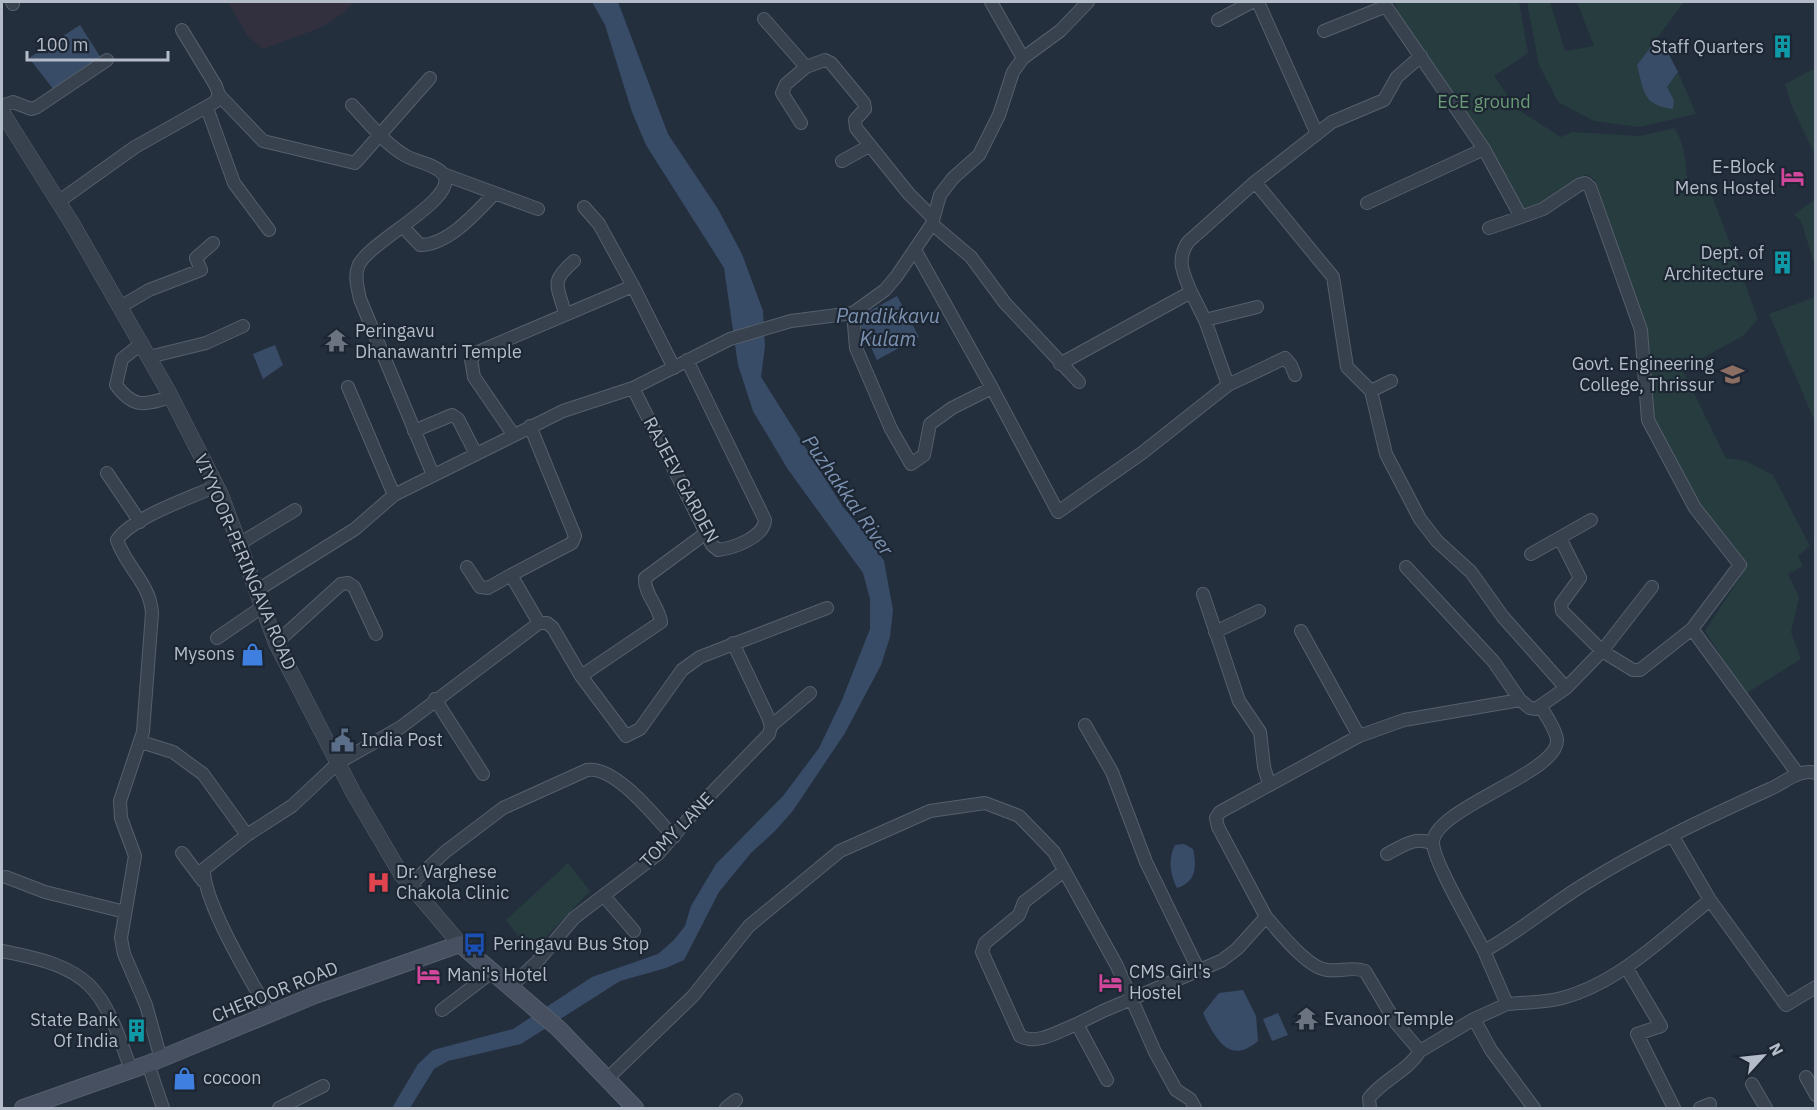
<svg xmlns="http://www.w3.org/2000/svg" width="1817" height="1110" font-family="'IBM Plex Sans',sans-serif">
<style>
.medical{fill:#32303f}
.green{fill:#263c3f}
.water{fill:#394c67}
.lines{fill:none;stroke-linecap:round;stroke-linejoin:round}
.minor-casing{stroke:#565f6c;stroke-width:14}
.tertiary-casing{stroke:#565f6c;stroke-width:16}
.secondary-casing{stroke:#565f6c;stroke-width:18}
.minor{stroke:#38414e;stroke-width:12}
.tertiary{stroke:#38414e;stroke-width:15}
.secondary{stroke:#465061;stroke-width:16}
.labels{text-anchor:middle;stroke-width:4.5;stroke-linejoin:round;paint-order:stroke}
.poi-label{font-size:18px;fill:#b4bcc9;stroke:#1d2633;text-anchor:start}
.park-label{font-size:18px;fill:#6b9a76;stroke:#1d2633}
.street-label{font-size:18px;fill:#b4bcc9;stroke:#1d2633}
.water-label{font-size:20px;font-style:italic;fill:#7c92b1;stroke:#1d2633}
</style>
<rect width="100%" height="100%" fill="#242f3e"/>
<!-- medical -->
<path class="medical" d="M228,2h126l-8,9 -24,16 -59,22 -16,-14z"/>
<!-- green -->
<path class="green" d="M1395,2h124l9,51 -34,23 23,33 44,28 11,-5 68,4 34,-8c13,18 10,36 15,58l18,-4 51,137 -15,17 -61,33 44,89 20,3 27,14 37,71 -12,10 5,10 -15,8 11,23 -8,35 10,27 -56,35 -40,-63 42,-64 -50,-66 -46,-80 -5,-93 -51,-148 -9,-6 -57,37h-8l-122,-192z
M1527,2h23l15,49 29,-5 -17,-44h107l-47,63 37,35 -7,-13 11,-15 18,42 -57,13 -45,-6 -36,-19 -19,-37z
M1815,68v87l-24,-51 -6,-20z
M1815,199v67l-14,-45 -7,-6z
M1815,297h1l-1,125 -46,-108z
M568,863l22,28 -59,62 -25,-33z"/>
<!-- water -->
<path class="water" d="M592,2h26l50,132 50,75 24,45 21,57 2,35 -4,31 82,130 25,29 16,25 9,49 -3,27 -9,28 -36,68 -53,79 -17,19 -24,22 -32,39 -35,68 -18,8 -46,13 -99,63 -73,17 -14,8 -24,39h-18l26,-44 15,-14 80,-21 79,-52 66,-23 16,-14 11,-14 6,-20 25,-42 67,-68 36,-48 23,-48 28,-71v-30l-7,-26 -76,-105 -34,-57 -15,-46 -14,-97 -78,-123 -14,-33 -27,-87z
M80,25l21,33 -44,36 -28,-36z
M1655,41l10,6 13,25 -11,15 7,13 -1,9c-31,-4 -29,-18 -36,-44z
M897,296l22,41 -42,23 -20,-42z
M275,345l8,20 -20,14 -10,-25z
M1184,844l9,5c4,18 3,33 -16,39 -7,-13 -9,-30 -2,-43z
M1243,990l13,26 2,25c-29,25 -43,-3 -55,-28l16,-20z
M1278,1013l10,22 -16,6 -9,-22z"/>
<g class="lines">
<defs>
<path id="minor" d="M12,2l1,2
M991,2l32,56
M1258,2l59,132
M1383,2l101,147 37,68 22,-8 36,-24 6,-2 5,4 51,143 7,90 47,88 45,57 -48,64 106,145
M764,19l42,48 -20,17 -4,9 19,30
M1218,20l34,-18
M1324,31l60,-24
M806,67l19,-7 6,3 33,40 1,6 -10,11 1,8 53,66 23,23
M219,95l44,46 92,22 75,-85
M352,105c16,17 33,39 54,51 10,6 29,8 37,18 19,24 -78,69 -85,93 -4,10 0,22 2,32l73,176
M2,106l11,-4 18,7 6,-2 70,-47
M207,108l27,75 35,47
M842,161l27,-15
M443,174l95,35
M1255,182l78,95 14,90 24,24
M58,202l77,-55 80,-45 4,-7 -3,-9 -34,-56
M1367,203l117,-54
M584,207l15,17 34,62
M932,224l39,33 34,46 74,79
M403,227l17,18c28,0 56,-32 75,-52
M1489,228l32,-11
M915,250l77,138
M1191,292c-8,-19 -15,-32 -3,-50l67,-60 77,-60 52,-22 13,-23 24,-21
M120,307l29,-17 52,-20 -5,-12 17,-15
M565,313c-8,-29 -15,-31 9,-52
M853,313l3,35 35,81 20,35 13,-9 6,-31 22,-16 40,-20 66,124 84,-59 86,-68
M1205,320l52,-13
M141,344l-19,15 -6,26c18,24 28,20 55,12
M149,357l57,-14 37,-17
M1060,364l131,-72 14,28 23,65 57,-27 6,7 4,10
M1391,381l-20,10 15,63 34,65 17,22 34,31 32,45 63,71
M348,387l46,108
M633,388l79,157 6,5c16,-2 46,-13 47,-30l-78,-160
M530,426l45,110 -3,7 -61,32 28,48
M414,431l38,-16 6,4 18,35
M513,434l-39,-57 -3,-18 7,-7 155,-66 41,82
M107,473l33,49
M1560,538l20,40 -19,26 1,7 40,40 50,-64
M239,544l56,-34
M1531,554l60,-34
M467,567l13,20 8,1 23,-13
M1406,567l88,95 26,38
M256,591l99,-62 39,-34 169,-84 70,-23 97,-49 61,-18 62,-8 32,-23 11,-13 36,-53 8,-29 13,-17 26,-23 20,-40 14,-43 10,-14 37,-27 28,-29
M1203,594l36,107 21,31 4,35 5,17
M1301,631l58,105
M1215,632l44,-21
M217,638l45,-31
M276,643l65,-59 7,-1 6,4 22,47
M581,676l80,-54c-2,-16 -17,-28 -16,-44l61,-45
M435,699l48,75
M1085,725l27,47 34,90 53,109
M771,726l39,-33
M141,742l32,10 30,22 44,61 -43,34c-1,33 48,113 66,145
M247,835l45,-29 46,-43 63,-36 138,-104h8l6,5 28,48 45,60 14,-7 42,-59 18,-13 127,-49
M1672,835l38,65 76,105 30,-18
M182,853l21,28
M1387,854c16,-8 29,-19 46,-10
M1064,871l-40,31 -5,13 -34,28 -3,9 38,84c17,10 41,-6 57,-12l30,56
M6,877l39,15 80,20
M410,885l35,-33 58,-44 84,-38c28,-5 68,47 87,67
M604,896l30,35
M1266,917l-48,-90 -2,-9 4,-6 139,-76 45,-16 116,-20 10,8 6,1 30,-21 36,-37 31,19h7l52,-41
M2,951c90,17 100,35 129,119
M1484,951c-11,-23 -50,-88 -51,-108 -1,-34 126,-70 124,-103 -1,-11 -11,-24 -16,-33
M1626,967l35,59 -24,8 37,74
M509,988l28,-26 37,-44 84,-64 45,-52 66,-68 2,-8 -3,-9 -35,-74
M1507,1004c17,-2 37,-1 55,-6 57,-15 103,-62 148,-98
M442,1010l50,-38
M1474,1019l33,-15 -23,-53c35,-19 65,-45 99,-66 59,-37 123,-67 187,-96 14,-6 30,-21 46,-16
M1077,1024l26,-13 118,-50 16,-12 29,-32c13,14 41,51 61,53 14,2 24,-4 38,1l31,52 24,28 54,-32 17,31 43,58
M161,1059l-15,-54 -22,-51 -3,-16 14,-82 -14,-38 -1,-17 23,-69 9,-119c-2,-30 -26,-46 -35,-73 15,-23 74,-42 99,-54
M148,1064l15,44
M1806,1077l10,18
M608,1078l85,-82 56,-70 91,-75 90,-40 55,-8 34,13 35,36 63,114 38,86 21,38 14,9 5,9
M1752,1084l14,24
M279,1108l44,-22
M726,1108l10,-8
M1370,1108l-1,-10c15,-19 38,-26 51,-47
M1700,1108l10,-4"/>
<path id="tertiary" d="M2,112l71,113 95,166 53,104 55,148 78,151 47,80 59,70"/>
<path id="secondary" d="M23,1108l125,-44 167,-69 145,-51 99,85 76,79"/>
</defs>
<!-- minor casing -->
<use href="#minor" class="minor-casing"/>
<!-- tertiary casing -->
<use href="#tertiary" class="tertiary-casing"/>
<!-- secondary casing -->
<use href="#secondary" class="secondary-casing"/>
<!-- minor -->
<use href="#minor" class="minor"/>
<!-- tertiary -->
<use href="#tertiary" class="tertiary"/>
<!-- secondary -->
<use href="#secondary" class="secondary"/>
</g>
<!-- icons -->
<defs>
<symbol id="building-bare" viewBox="-9 -9 18 18"><path d="M-4-6H4V6H1V3H-1V6H-4ZM-2.5-4.3h1.7v1.8h-1.7ZM.8-4.3h1.7v1.8H.8ZM-2.5-1h1.7V.8h-1.7ZM.8-1h1.7V.8H.8Z" fill="#0f9aa8" stroke="#1d2633" stroke-width="2.5" paint-order="stroke"/></symbol>
<symbol id="hotel-bare" viewBox="-9 -9 18 18"><path d="M-6-4.5h1.5V1H6V5H4.5V3h-9V5H-6ZM-4 0a1.8 1.8 0 1 1 3.6 0ZM.5 0V-2.5h3Q6-2.5 6 0Z" fill="#d1479c" stroke="#1d2633" stroke-width="2.5" paint-order="stroke"/></symbol>
<symbol id="temple-bare" viewBox="-9 -9 18 18"><path d="M0-6L5-2H3V0L6.5 2.5H4V6H1.5V3h-3V6H-4V2.5H-6.5L-3 0V-2H-5Z" fill="#6b7280" stroke="#1d2633" stroke-width="2.5" paint-order="stroke"/></symbol>
<symbol id="university-bare" viewBox="-9 -9 18 18"><path d="M0-5L7-2L0 1L-7-2ZM-4 1L0 2.5L4 1V4Q0 6-4 4Z" fill="#8d6e63" stroke="#1d2633" stroke-width="2.5" paint-order="stroke"/></symbol>
<symbol id="shop-bare" viewBox="-9 -9 18 18"><path d="M-5-2.5h2.3a2.7 3.5 0 0 1 5.4 0H5L5.5 6h-11ZM-1.5-2.5h3a1.5 2.3 0 0 0-3 0Z" fill="#3f7fe0" stroke="#1d2633" stroke-width="2.5" paint-order="stroke"/></symbol>
<symbol id="civic-bare" viewBox="-9 -9 18 18"><path d="M-.6-6.5H3V-4.5H.6V-3L4-1V1h2V6H-6V1h2V-1L-.6-3ZM-1.2 2.5V6h2.4V2.5Z" fill="#5c6f8a" stroke="#1d2633" stroke-width="2.5" paint-order="stroke"/></symbol>
<symbol id="hospital-bare" viewBox="-9 -9 18 18"><path d="M-5-5h3v3.5h4V-5h3V5h-3V1.5h-4V5h-3Z" fill="#e0444e" stroke="#1d2633" stroke-width="2.5" paint-order="stroke"/></symbol>
<symbol id="bus-bare" viewBox="-9 -9 18 18"><path d="M-5-6H5V4H4V6H2V4H-2V6H-4V4H-5ZM-3.5-4V0h7V-4ZM-3.5 1.2v1.5H-2V1.2ZM2 1.2v1.5H3.5V1.2Z" fill="#1a4fb4" stroke="#1d2633" stroke-width="2.5" paint-order="stroke"/></symbol>
</defs>
<g fill-rule="evenodd">
<use href="#building-bare" x="1766" y="30" width="33" height="33"/>
<use href="#hotel-bare" x="1776" y="160" width="33" height="33"/>
<use href="#building-bare" x="1766" y="246" width="33" height="33"/>
<use href="#temple-bare" x="320" y="324" width="33" height="33"/>
<use href="#university-bare" x="1716" y="358" width="33" height="33"/>
<use href="#shop-bare" x="236" y="638" width="33" height="33"/>
<use href="#civic-bare" x="326" y="724" width="33" height="33"/>
<use href="#hospital-bare" x="362" y="866" width="33" height="33"/>
<use href="#bus-bare" x="458" y="928" width="33" height="33"/>
<use href="#hotel-bare" x="412" y="958" width="33" height="33"/>
<use href="#hotel-bare" x="1094" y="966" width="33" height="33"/>
<use href="#temple-bare" x="1290" y="1002" width="33" height="33"/>
<use href="#building-bare" x="120" y="1014" width="33" height="33"/>
<use href="#shop-bare" x="168" y="1062" width="33" height="33"/>
</g>
<g class="labels">
<!-- poi labels -->
<g class="poi-label">
<text x="1764" y="53" text-anchor="end">Staff Quarters</text>
<text x="1775" y="173" text-anchor="end">E-Block<tspan x="1775" dy="21">Mens Hostel</tspan></text>
<text x="1764" y="259" text-anchor="end">Dept. of<tspan x="1764" dy="21">Architecture</tspan></text>
<text x="355" y="337">Peringavu<tspan x="355" dy="21">Dhanawantri Temple</tspan></text>
<text x="1714" y="370" text-anchor="end">Govt. Engineering<tspan x="1714" dy="21">College, Thrissur</tspan></text>
<text x="235" y="660" text-anchor="end">Mysons</text>
<text x="361" y="746">India Post</text>
<text x="396" y="878">Dr. Varghese<tspan x="396" dy="21">Chakola Clinic</tspan></text>
<text x="493" y="950">Peringavu Bus Stop</text>
<text x="1129" y="978">CMS Girl's<tspan x="1129" dy="21">Hostel</tspan></text>
<text x="447" y="981">Mani's Hotel</text>
<text x="1324" y="1025">Evanoor Temple</text>
<text x="118" y="1026" text-anchor="end">State Bank<tspan x="118" dy="21">Of India</tspan></text>
<text x="203" y="1084">cocoon</text>
</g>
<!-- park labels -->
<g class="park-label">
<text x="1484" y="108">ECE ground</text>
</g>
<!-- street labels -->
<g class="street-label">
<text transform="translate(681 480) rotate(62)" y="6">RAJEEV GARDEN</text>
<text transform="translate(245 562) rotate(67)" y="6">VIYYOOR-PERINGAVA ROAD</text>
<text transform="translate(677 830) rotate(-46)" y="6">TOMY LANE</text>
<text transform="translate(275 992) rotate(-22)" y="6">CHEROOR ROAD</text>
</g>
<!-- water labels -->
<g class="water-label">
<text x="888" y="323">Pandikkavu<tspan x="888" dy="23">Kulam</tspan></text>
<text transform="translate(848 495) rotate(55)" y="7">Puzhakkal River</text>
</g>
</g>
<!-- border -->
<rect width="1817" height="1110" fill="none" stroke="#b4bcc9" stroke-width="6"/>
<!-- north arrow -->
<g transform="translate(1763 1056) rotate(63)" stroke="#1d2633" stroke-width="4.5" paint-order="stroke">
<path d="M0-4.5L10 22L0 15L-10 22Z" fill="#b4bcc9"/>
<text y="-9" font-size="16" font-weight="bold" text-anchor="middle" fill="#b4bcc9">N</text>
</g>
<!-- scale -->
<path d="M27 51v9h141v-9" fill="none" stroke="#b4bcc9" stroke-width="3"/>
<text x="36" y="51" font-size="18" fill="#b4bcc9" stroke="#1d2633" stroke-width="4.5" paint-order="stroke">100 m</text>
</svg>
